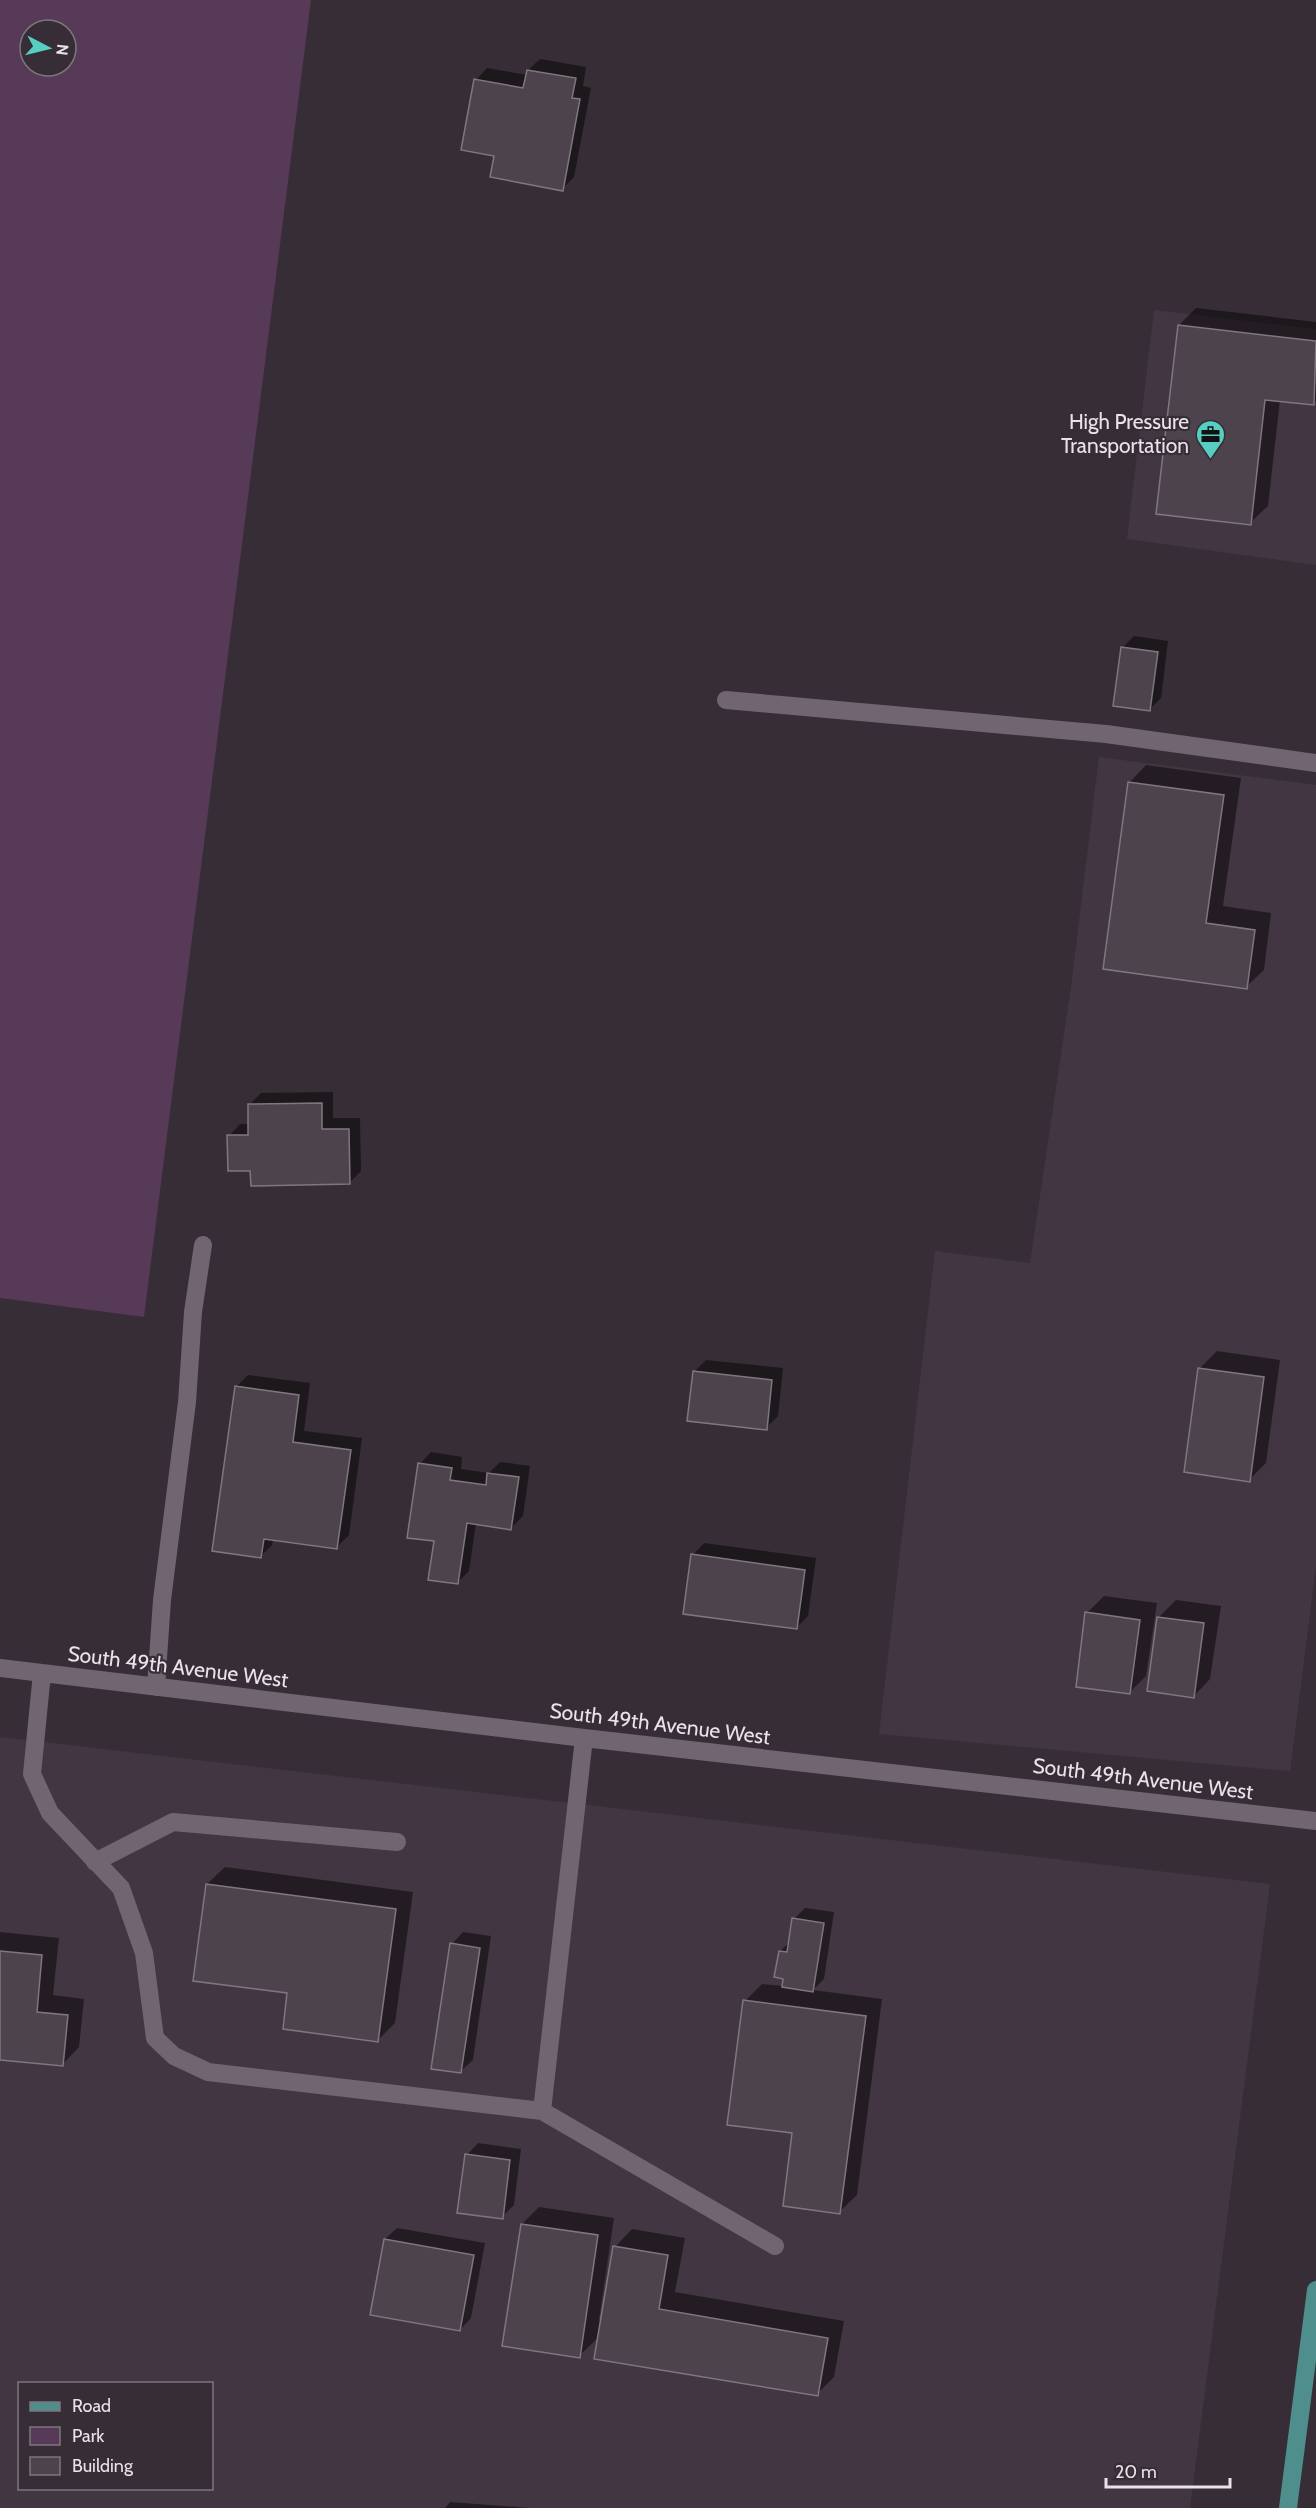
<svg xmlns="http://www.w3.org/2000/svg" width="1316" height="2508" font-family="Cabin,sans-serif">
<style>
.built{fill:#433643;fill-rule:evenodd}
.green{fill:#573a57;fill-rule:evenodd}
.shadow{fill:#0007}
.building{fill:#4d434d;stroke:#807680;stroke-width:1.5}
.lines{fill:none;stroke-linecap:round;stroke-linejoin:round}
.minor{stroke:#706570;stroke-width:18}
.major{stroke:#4e8f8d;stroke-width:18}
.labels{text-anchor:middle;stroke-width:4.5;stroke-linejoin:round;paint-order:stroke}
.poi-label{font-size:21px;fill:#e9e3e9;stroke:#362d36;text-anchor:end}
.street-label{font-size:21px;fill:#e9e3e9;stroke:#362d36}
</style>
<rect width="100%" height="100%" fill="#362d36"/>
<!-- built -->
<path class="built" d="M1154,310l162,19v236l-189,-26z
M1099,757l217,28v782l-26,204 -411,-37 56,-483 95,12 41,-276z
M0,1737l1270,147 -80,624h-1190zM20,2384h192v104h-192z"/>
<!-- green -->
<path class="green" d="M0,0h311l-167,1317 -144,-19zM30,30h36v36h-36z"/>
<!-- shadow -->
<path class="shadow" d="M540,59l46,8 -3,19 8,2 -17,89 -12,12 -66,-35 -20,-74 11,-12 40,7 1,-5z
M1196,308l120,14v79l-2,3 -34,-4 -12,106 -18,17 -71,-198z
M1134,636l34,5 -7,57 -11,11 -28,-61z
M1146,765l95,13 -18,128 48,7 -7,57 -18,17 -142,-19 25,-185z
M333,1092v26h27l1,53 -12,12 -97,-13 -23,-34 11,-12h9v-19l12,-12z
M1217,1351l63,9 -14,103 -17,17 -49,-112z
M706,1360l77,8 -5,48 -12,12 -72,-56z
M248,1375l62,8 -6,48 58,7 -13,97 -12,12 -64,-9 -1,7 -11,11 -24,-170z
M431,1452l31,5 -1,12 28,4 11,-11 30,4 -7,50 -12,12 -35,-5 -7,48 -11,11 -23,-42 -15,-76z
M704,1543l112,15 -8,58 -11,11 -104,-72z
M1104,1596l53,7 -11,73 -17,17 -42,-80z
M1176,1600l45,6 -11,73 -17,18 -34,-80z
M225,1867l188,25 -18,131 -17,17 -89,-48 -82,-108z
M805,1908l29,4 -10,67 -11,11 69,9 -25,196 -18,17 -45,-81 -49,-130 17,-17 21,2 2,-8 -5,-27 11,-10 3,-22z
M0,1932l59,6 -6,57 31,4 -5,48 -17,18 -62,-6z
M463,1932l28,4 -18,124 -12,11 -9,-127z
M478,2143l43,6 -7,56 -12,12 -35,-62z
M539,2207l75,11 -15,102h3l13,-73 17,-18 53,9 -10,54 169,29 -10,56 -17,17 -217,-58 -21,20 -57,-132z
M397,2228l88,15 -14,75 -11,12 -75,-91z
M450,2502l80,6h-85z"/>
<!-- building -->
<path class="building" d="M527,70l49,8 -4,20 8,1 -17,92 -73,-14 4,-21 -33,-6 13,-71 49,9z
M1178,325l138,16 -2,64 -49,-5 -14,125 -95,-11z
M1121,647l37,5 -8,59 -37,-5z
M1128,782l96,13 -18,128 49,7 -8,59 -144,-20z
M322,1103v26h27l1,55 -99,2 -1,-15h-22l-1,-36h21v-31z
M1198,1368l66,9 -14,105 -66,-10z
M693,1371l79,9 -5,50 -80,-9z
M235,1386l64,9 -6,47 58,8 -14,99 -73,-10 -3,19 -49,-7z
M418,1463l34,5 -2,12 36,5 1,-12 32,4 -8,53 -44,-7 -9,61 -30,-4 6,-39 -27,-3z
M691,1554l114,16 -8,59 -114,-15z
M1085,1612l55,8 -10,74 -54,-7z
M1157,1617l47,6 -10,75 -47,-7z
M206,1884l190,25 -18,133 -95,-13 4,-36 -94,-12z
M792,1918l32,5 -11,69 -31,-5 1,-8 -9,-2 5,-26 8,1z
M450,1943l30,5 -19,125 -30,-4z
M0,1951l42,4 -5,57 31,3 -5,51 -63,-6z
M743,2000l123,16 -26,198 -57,-8 9,-73 -65,-8z
M465,2154l45,6 -7,59 -46,-6z
M521,2224l77,11 -18,123 -78,-12z
M384,2239l90,16 -14,76 -90,-16z
M613,2246l55,9 -9,54 169,29 -10,58 -224,-37z"/>
<g class="lines">
<!-- minor -->
<path class="minor" d="M726,700l380,34 210,29
M0,1668l584,70 732,83
M42,1673l-10,101 18,39 71,75 23,65 11,85 19,18 34,16 334,39
M156,1687l6,-87 25,-198 6,-90 10,-67
M584,1738l-42,373 233,135
M95,1862l78,-40 224,20"/>
<!-- major -->
<path class="major" d="M1288,2508l28,-218"/>
</g>
<!-- icons -->
<defs>
<symbol id="office-pin" viewBox="-11 -11 22 30"><path d="M0 17L-7.5 6A9.5 9.5 0 1 1 7.5 6Z" fill="#57cec2" stroke="#362d36"/><path d="M-6-3h4V-5.5h4V-3h4V5H-6ZM-1-4.5V-3h2v-1.5ZM-6 0V1H6V0Z" fill="#111"/></symbol>
</defs>
<g fill-rule="evenodd">
<use href="#office-pin" x="1194" y="418" width="33" height="45"/>
</g>
<g class="labels">
<!-- poi labels -->
<g class="poi-label">
<text x="1189" y="429">High Pressure<tspan x="1189" dy="24">Transportation</tspan></text>
</g>
<!-- street labels -->
<g class="street-label">
<text transform="translate(178 1667) rotate(7)" y="7">South 49th Avenue West</text>
<text transform="translate(660 1724) rotate(7)" y="7">South 49th Avenue West</text>
<text transform="translate(1143 1779) rotate(7)" y="7">South 49th Avenue West</text>
</g>
</g>
<!-- legend -->
<rect x="18" y="2382" width="195" height="108" fill="#362d36" stroke="#7e767e" stroke-width="1.5"/>
<rect x="30" y="2402" width="30" height="9" fill="#4e8f8d" stroke="#7e767e" stroke-width="1.5"/>
<text x="72" y="2412" font-size="18" fill="#e9e3e9">Road</text>
<rect x="30" y="2427" width="30" height="18" fill="#573a57" stroke="#7e767e" stroke-width="1.5"/>
<text x="72" y="2442" font-size="18" fill="#e9e3e9">Park</text>
<rect x="30" y="2457" width="30" height="18" fill="#4d434d" stroke="#7e767e" stroke-width="1.5"/>
<text x="72" y="2472" font-size="18" fill="#e9e3e9">Building</text>
<!-- north arrow -->
<g transform="translate(48 48) rotate(97)"><circle r="28" fill="#362d36" stroke="#7e767e" stroke-width="1.5"/>
<path d="M0-4.5L10 22L0 15L-10 22Z" fill="#57cec2"/>
<text y="-9" font-size="16" font-weight="bold" text-anchor="middle" fill="#e9e3e9">N</text>
</g>
<!-- scale -->
<path d="M1106 2478v9h124v-9" fill="none" stroke="#e9e3e9" stroke-width="3"/>
<text x="1115" y="2478" font-size="18" fill="#e9e3e9" stroke="#362d36" stroke-width="4.5" paint-order="stroke">20 m</text>
</svg>
